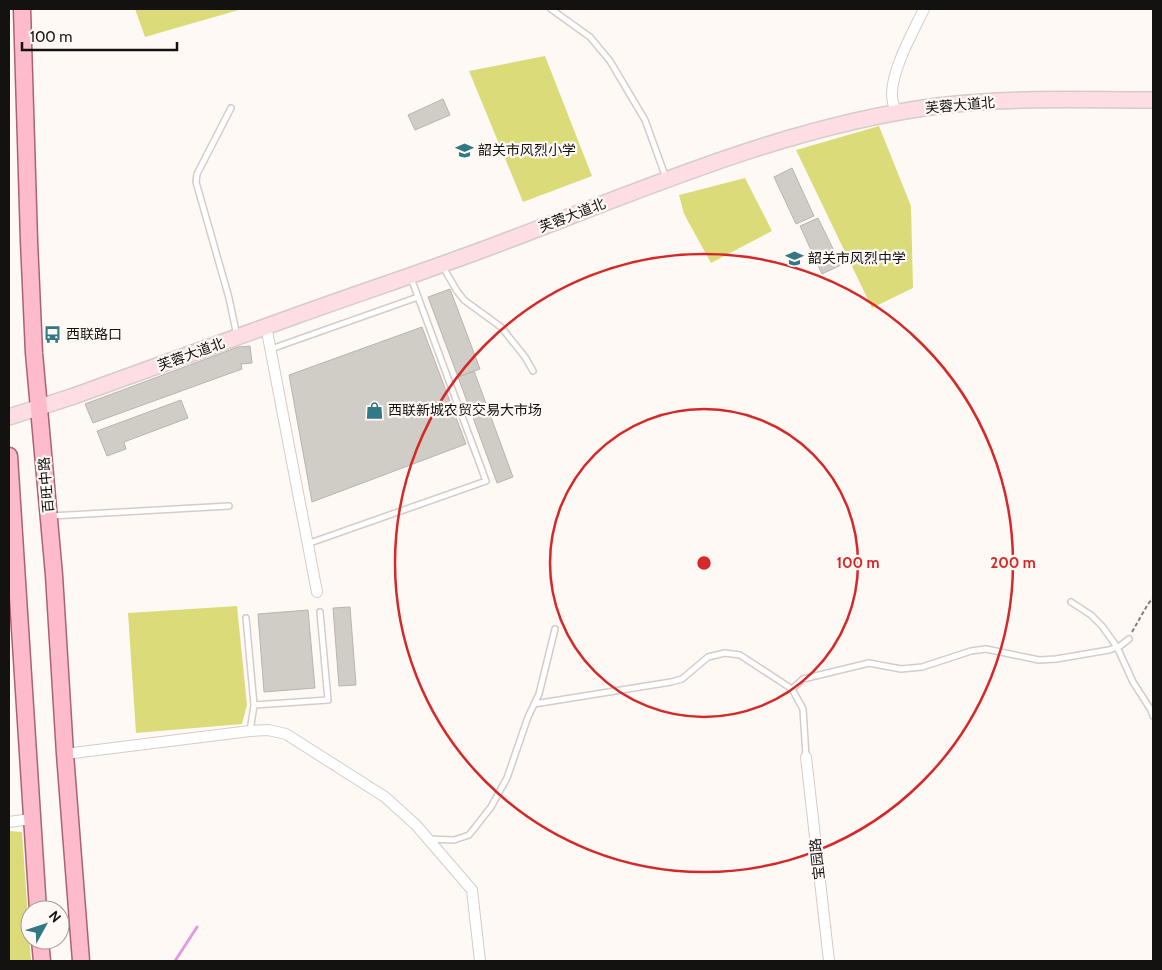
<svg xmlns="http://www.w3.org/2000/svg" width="1162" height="970" font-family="Cabin,'Noto Sans SC',sans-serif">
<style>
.green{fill:#dcdb7a}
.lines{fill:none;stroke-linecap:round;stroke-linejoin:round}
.stream{stroke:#e69ade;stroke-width:3}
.building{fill:#d0ccc6;stroke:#b8b4ae}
.service-casing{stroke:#d4ccc9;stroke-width:8}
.minor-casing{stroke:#d4ccc9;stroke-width:12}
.secondary-casing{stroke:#d4ccc9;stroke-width:18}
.primary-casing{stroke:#aa6273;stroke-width:19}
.path{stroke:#827e7c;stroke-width:2;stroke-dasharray:4 2.5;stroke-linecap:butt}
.service{stroke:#fff;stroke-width:5}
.minor{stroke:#fff;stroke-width:10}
.secondary{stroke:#fedde5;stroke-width:15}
.primary{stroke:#fdbbcb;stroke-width:16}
.ring{fill:none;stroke:#d62828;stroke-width:2.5}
.labels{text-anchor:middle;stroke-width:4.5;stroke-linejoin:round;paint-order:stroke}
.street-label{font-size:14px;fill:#141111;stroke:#fff9f6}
.poi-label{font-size:14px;fill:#141111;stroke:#fff9f6;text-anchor:start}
.centre{fill:#d62828;stroke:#fff9f6;stroke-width:2.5}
.ring-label{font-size:15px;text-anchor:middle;font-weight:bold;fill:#d62828;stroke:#fff9f6;stroke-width:4.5;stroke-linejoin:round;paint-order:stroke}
</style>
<rect width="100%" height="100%" fill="#fff9f6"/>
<!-- green -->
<path class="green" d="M135,9h107l-97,28z
M545,56l47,120 -69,26 -54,-131z
M879,126l32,80 2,82 -41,20 -76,-158z
M745,178l27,53 -61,32 -27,-49 -5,-19z
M237,606l10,99 -5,19 -106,9 -8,-120z
M9,831l13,1 9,129h-22z"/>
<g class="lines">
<!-- stream -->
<path class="stream" d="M175,961l22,-34"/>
</g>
<!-- building -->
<path class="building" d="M443,99l7,16 -35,15 -7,-15z
M792,168l22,48 -18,8 -22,-47z
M818,218l23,47 -19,9 -22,-48z
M450,289l30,80 -22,8 -30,-80z
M422,327l44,117 -154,58 -23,-127z
M250,346l2,17 -11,1 1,5 -149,54 -8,-19 153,-57z
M474,371l39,106 -16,6 -39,-106z
M181,400l7,18 -64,24 2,7 -19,7 -10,-25z
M350,607l6,78 -17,1 -6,-78z
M308,610l7,78 -51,4 -6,-78z"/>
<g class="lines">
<defs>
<path id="service" d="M551,9l39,28 20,24 35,59 21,58
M231,108l-34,66 -1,8 33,116 8,38
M443,267l14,24 7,9 37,27 24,30 8,14
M271,349l147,-52
M51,516l178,-10
M307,544l179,-63 -75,-203
M1071,602l20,13 11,11 15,21 16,35 18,28 2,6
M246,618l8,87 -4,26
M792,689l11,-10 66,-16 32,6 21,-2 49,-16 15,-2 53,11 17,-1 53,-9 11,-4 9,-7
M534,704l137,-22 11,-3 26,-22 17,-4 15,2 52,34 11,20 3,48
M254,705l74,-5 -8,-88
M428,839l26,1 15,-5 22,-28 16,-29 21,-61 11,-23 16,-65"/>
<path id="minor" d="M896,113c-2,-6 -4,-12 -4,-19 0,-25 21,-62 32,-85
M266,326l51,266
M65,754l185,-23 18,-1 18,4 99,63 31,28 56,65 8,71
M806,757l23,204
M9,822l22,-3"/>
<path id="secondary" d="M9,417l65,-21c74,-27 149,-54 224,-81 64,-23 128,-44 192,-68 145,-54 293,-121 448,-141 71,-9 144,-6 215,-6"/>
<path id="primary" d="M22,9l7,232 5,112 20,222 11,179 16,207
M9,456l29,454
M40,940l2,21"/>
</defs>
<!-- service casing -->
<use href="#service" class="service-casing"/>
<!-- minor casing -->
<use href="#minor" class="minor-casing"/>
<!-- secondary casing -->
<use href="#secondary" class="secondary-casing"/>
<!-- primary casing -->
<use href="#primary" class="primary-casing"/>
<!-- path -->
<path class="path" d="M1132,632l16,-28 5,-6
M9,801v10"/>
<!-- service -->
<use href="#service" class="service"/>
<!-- minor -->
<use href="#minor" class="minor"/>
<!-- secondary -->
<use href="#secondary" class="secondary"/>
<!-- primary -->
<use href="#primary" class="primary"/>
</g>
<!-- distance rings -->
<g class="ring">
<circle cx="704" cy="563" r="154"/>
<circle cx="704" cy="563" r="309"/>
</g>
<!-- icons -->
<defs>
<symbol id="school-bare" viewBox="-9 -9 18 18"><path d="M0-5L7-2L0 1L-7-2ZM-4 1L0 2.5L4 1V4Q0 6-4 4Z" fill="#327885" stroke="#fff9f6" stroke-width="2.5" paint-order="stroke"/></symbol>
<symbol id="bus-bare" viewBox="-9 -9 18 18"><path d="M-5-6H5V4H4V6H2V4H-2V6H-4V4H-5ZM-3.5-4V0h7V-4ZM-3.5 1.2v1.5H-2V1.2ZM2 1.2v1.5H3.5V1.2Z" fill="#327885" stroke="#fff9f6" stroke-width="2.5" paint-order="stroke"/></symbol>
<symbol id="shop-bare" viewBox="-9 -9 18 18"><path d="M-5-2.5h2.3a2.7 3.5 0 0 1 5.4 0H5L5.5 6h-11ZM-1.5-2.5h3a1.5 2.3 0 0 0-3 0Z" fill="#327885" stroke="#fff9f6" stroke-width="2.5" paint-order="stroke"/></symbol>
</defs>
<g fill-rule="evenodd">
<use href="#school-bare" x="452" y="138" width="25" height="25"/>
<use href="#school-bare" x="782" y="246" width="25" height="25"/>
<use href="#bus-bare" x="40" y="322" width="25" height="25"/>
<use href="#shop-bare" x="362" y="398" width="25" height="25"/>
</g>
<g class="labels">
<!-- street labels -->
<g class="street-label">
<text transform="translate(960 105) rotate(-5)" y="5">芙蓉大道北</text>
<text transform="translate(572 215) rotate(-21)" y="5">芙蓉大道北</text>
<text transform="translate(191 354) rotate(-20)" y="5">芙蓉大道北</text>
<text transform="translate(46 485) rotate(-95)" y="5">百旺中路</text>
<text transform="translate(817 859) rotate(-96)" y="5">宝园路</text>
</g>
<!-- poi labels -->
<g class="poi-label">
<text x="478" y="155">韶关市风烈小学</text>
<text x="808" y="263">韶关市风烈中学</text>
<text x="66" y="339">西联路口</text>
<text x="388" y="415">西联新城农贸交易大市场</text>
</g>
</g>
<circle cx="704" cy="563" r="8" class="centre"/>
<g class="ring-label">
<text x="858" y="568">100 m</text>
<text x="1013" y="568">200 m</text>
</g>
<!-- border -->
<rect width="1162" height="970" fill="none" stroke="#141111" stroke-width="20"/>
<!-- north arrow -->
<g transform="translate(45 925) rotate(50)"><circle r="24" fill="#fff9f6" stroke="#a19c9a"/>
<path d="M0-4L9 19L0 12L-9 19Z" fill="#327885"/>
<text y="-8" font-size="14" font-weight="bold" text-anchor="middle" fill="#141111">N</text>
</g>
<!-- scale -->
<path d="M22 42v8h155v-8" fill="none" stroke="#141111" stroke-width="2.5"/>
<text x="30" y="42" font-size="15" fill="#141111" stroke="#fff9f6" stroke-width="4" paint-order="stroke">100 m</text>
</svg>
